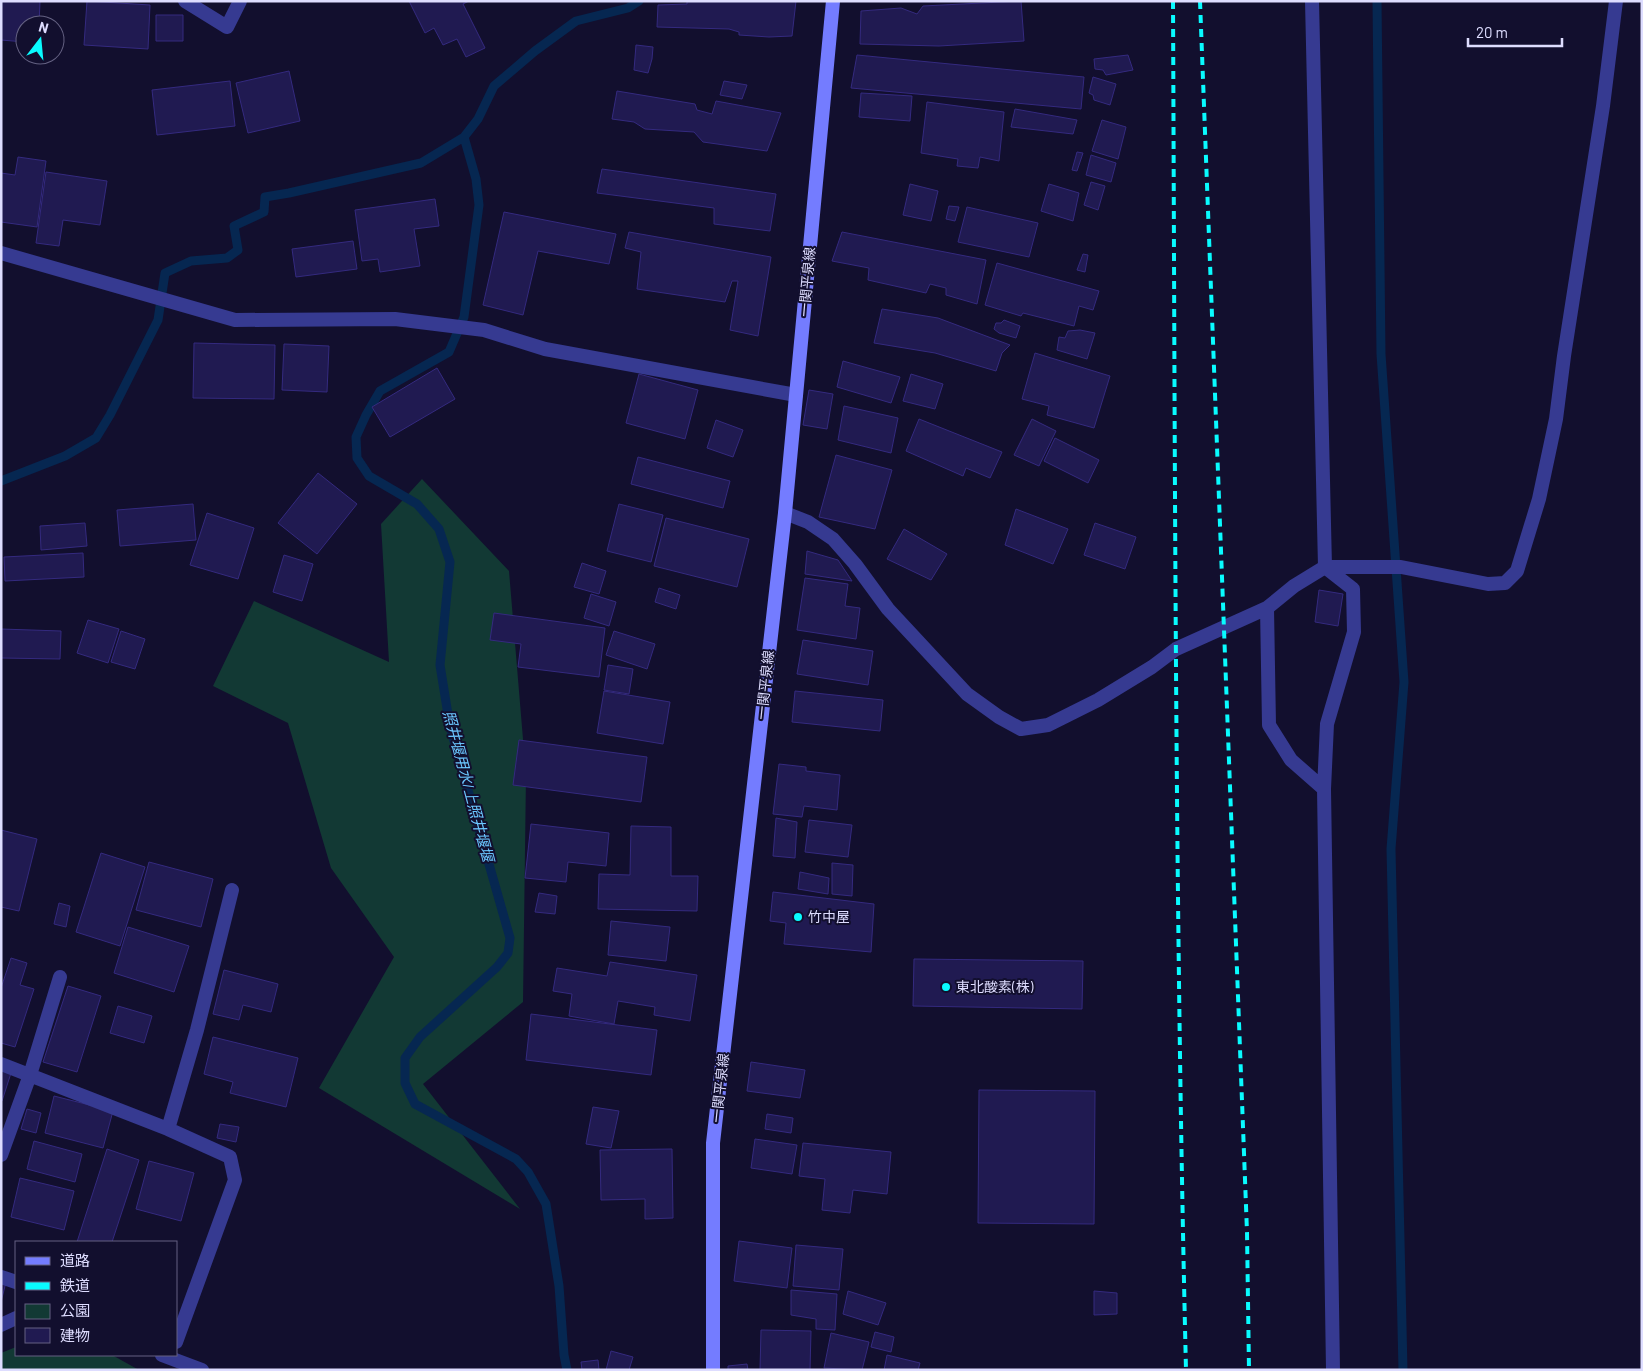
<svg xmlns="http://www.w3.org/2000/svg" width="1643" height="1371" font-family="Barlow,'Noto Sans JP',sans-serif">
<style>
.green{fill:#123934}
.lines{fill:none;stroke-linecap:round;stroke-linejoin:round}
.stream{stroke:#062751;stroke-width:9}
.building{fill:#201a51;stroke:#342a7f}
.minor{stroke:#363a91;stroke-width:14}
.secondary{stroke:#747cff;stroke-width:14}
.rail{stroke:#09fbff;stroke-width:4;stroke-dasharray:8 6;stroke-linecap:butt}
.poi-dot{fill:#09fbff;stroke:#120f2e;stroke-width:2}
.labels{text-anchor:middle;stroke-width:4;stroke-linejoin:round;paint-order:stroke}
.street-label{font-size:14px;fill:#deddff;stroke:#120f2e}
.poi-label{font-size:14px;fill:#deddff;stroke:#120f2e;text-anchor:start}
.water-label{font-size:15px;font-style:italic;fill:#6bc7ff;stroke:#120f2e}
</style>
<rect width="100%" height="100%" fill="#120f2e"/>
<!-- green -->
<path class="green" d="M422,479l87,92 17,204 -3,227 -100,82 97,125 -201,-121 75,-131 -63,-89 -43,-145 -75,-37 41,-85 135,61 -8,-138z
M16,1347v8h96l27,15h-138v-17z"/>
<g class="lines">
<!-- stream -->
<path class="stream" d="M1377,1l4,353 23,328 -13,167 12,521
M1,481l64,-25 31,-18 14,-23 48,-95 7,-47 26,-12 36,-3 11,-8 -4,-24 30,-14 1,-15 24,-4 132,-30 43,-26
M567,1370l-3,-15 -5,-69 -13,-82 -18,-32 -12,-13 -101,-55 -10,-21v-25l15,-21 77,-70 11,-14 2,-15 -60,-211 -10,-62 10,-103 -11,-33 -22,-25 -48,-28 -12,-18 -1,-21 10,-22 14,-24 69,-39 15,-35 15,-112 -3,-26 -12,-42 14,-18 16,-33 41,-35 41,-30 52,-13 11,-7"/>
</g>
<!-- building -->
<path class="building" d="M1,1h39l-1,24h-14v17l-24,-2z
M87,1l63,4 -2,44 -64,-4z
M409,1h60l-6,3 22,44 -19,9 -9,-18 -14,6 -9,-17 -9,5z
M687,1h109l-4,35 -23,1 -30,-2v-3l-10,-3 -72,-2 1,-22 29,-1z
M1021,1l3,40 -85,5 -79,-2 1,-33 40,-3 16,6 6,-8z
M156,15h27v26h-27z
M636,45l17,2 -1,12 -4,14 -14,-3z
M857,55l227,22 -3,32 -230,-21z
M1128,55l5,15 -27,5 -3,-5 -8,-1 -1,-10z
M289,71l11,50 -52,12 -12,-50z
M1093,77l23,7 -6,21 -16,-5 -1,-5 -4,-2z
M230,81l5,45 -78,9 -5,-45z
M724,81l23,4 -5,14 -22,-4z
M617,91l78,13 2,6 15,4 4,-13 65,12 -14,38 -64,-9 -9,-10 -49,-3 -11,-7 -22,-3z
M861,93l51,3 -2,25 -51,-4z
M927,102l77,10 -5,49 -19,-4 -2,11 -21,-2 1,-7 -37,-6z
M1015,109l62,11 -4,14 -62,-7z
M1102,120l24,7 -8,32 -26,-8z
M1077,152l6,1 -6,18 -5,-1z
M1091,155l25,8 -5,19 -25,-7z
M18,157l28,4 -9,66 -36,-5v-49l14,2z
M602,169l174,25 -6,37 -56,-7v-16l-117,-15z
M46,172l61,9 -7,44 -37,-5 -4,26 -23,-3z
M1091,182l14,4 -7,24 -14,-5z
M910,184l28,7 -7,30 -28,-6z
M1049,184l30,9 -6,28 -32,-10z
M435,199l4,27 -25,3 6,37 -40,6 -2,-13 -16,2 -7,-51z
M949,206l10,1 -4,14 -9,-2z
M967,207l71,16 -9,34 -71,-15z
M504,212l112,22 -7,30 -71,-13 -15,64 -40,-10z
M629,232l142,25 -13,79 -28,-6 8,-49h-6l-7,21 -88,-13 4,-37 -16,-4z
M842,232l144,28 -9,44 -31,-9v-7l-16,-4 -4,9 -58,-13 1,-12 -37,-7z
M353,241l4,28 -61,8 -4,-28z
M1083,254l5,1 -3,17 -8,-2z
M997,263l102,28 -6,19 -14,-4 -5,20 -51,-13 -2,3 -36,-11z
M882,309l56,9 72,27 -8,8 -6,18 -61,-18 -61,-10z
M1004,320l16,6 -4,12 -17,-5 -5,-4 2,-6h5z
M1080,330l15,3 -8,26 -30,-9 2,-13 6,1 3,-7z
M194,343l81,2 -1,54 -81,-1z
M284,344l45,2 -2,46 -45,-2z
M1035,353l75,23 -16,52 -47,-13 2,-9 -27,-7z
M843,361l57,16 -9,26 -54,-16z
M437,368l18,31 -65,38 -18,-30z
M639,374l59,16 -13,49 -59,-16z
M911,374l32,10 -8,25 -32,-8z
M809,390l24,4 -6,35 -24,-4z
M844,406l54,12 -7,35 -53,-13z
M919,419l83,33 -12,26 -24,-10 -3,8 -57,-25z
M1032,419l24,12 -17,35 -25,-11z
M716,420l27,10 -10,27 -26,-9z
M1055,438l44,22 -11,23 -44,-22z
M836,455l56,15 -17,59 -56,-12z
M638,457l92,24 -7,27 -92,-24z
M318,473l39,31 -40,50 -39,-31z
M193,504l3,36 -76,6 -3,-36z
M619,504l44,11 -12,47 -44,-11z
M1016,509l52,20 -15,35 -48,-19z
M207,513l47,15 -16,51 -48,-14z
M666,518l83,21 -12,48 -83,-21z
M85,523l2,23 -46,4 -1,-24z
M1095,523l41,14 -11,32 -41,-14z
M904,529l43,25 -16,26 -44,-21z
M807,551l31,9 14,21 -47,-7z
M83,553l1,24 -79,4 -1,-24z
M284,555l29,9 -11,37 -29,-9z
M582,563l24,8 -7,23 -25,-7z
M805,578l43,6 -3,22 15,2 -4,31 -59,-9z
M659,588l21,7 -4,14 -21,-7z
M1319,590l24,4 -5,32 -23,-4z
M591,594l25,8 -7,24 -25,-8z
M494,613l111,15 -6,49 -81,-10 3,-23 -31,-4z
M88,620l31,9 -11,34 -31,-10z
M1,629l60,2 -1,28 -59,-1z
M121,631l24,8 -10,30 -24,-7z
M614,631l41,13 -8,25 -41,-14z
M803,640l70,11 -5,34 -71,-11z
M608,665l25,4 -4,25 -25,-4z
M604,691l66,11 -7,42 -66,-11z
M795,691l88,9 -3,31 -88,-9z
M519,740l128,17 -6,45 -128,-17z
M779,764l27,3v4l34,4 -3,35 -33,-4 -2,11 -29,-3z
M776,818l21,4 -2,36 -22,-2z
M809,820l43,5 -4,32 -43,-5z
M531,824l78,9 -3,33 -38,-4 -2,20 -41,-4z
M631,826l40,1v49h27l-1,35 -99,-2 1,-35 31,1z
M1,830l36,9 -18,72 -18,-4z
M101,853l44,14 -25,79 -44,-14z
M149,862l64,17 -12,48 -65,-17z
M832,863l21,2 -1,31 -20,-2z
M800,872l29,6 -1,16 -30,-5z
M773,892l101,12 -3,48 -87,-8 2,-21 -16,-2z
M539,893l18,3 -2,18 -20,-2z
M59,903l11,3 -4,21 -12,-3z
M611,921l59,6 -4,34 -58,-6z
M128,927l61,19 -15,46 -60,-19z
M11,958l16,5 -7,22 14,4 -19,58 -14,-4v-55z
M914,959l169,2 -1,48 -169,-3z
M610,962l87,13 -7,46 -36,-6 1,-8 -37,-6 -4,23 -45,-8 3,-22 -19,-3 4,-23 50,8z
M224,970l54,14 -7,28 -28,-7 -4,15 -26,-6z
M68,986l33,10 -24,76 -34,-10z
M118,1006l34,10 -8,27 -34,-10z
M531,1014l126,16 -6,45 -125,-15z
M213,1037l85,21 -12,49 -56,-14 3,-11 -29,-8z
M751,1062l54,8 -5,28 -53,-7z
M1,1070l10,3 -9,28h-1z
M979,1090l116,1 -1,133 -116,-1z
M54,1096l59,15 -10,37 -58,-15z
M593,1107l26,4 -8,37 -25,-4z
M27,1109l14,4 -5,20 -15,-4z
M767,1114l26,4 -2,15 -26,-4z
M220,1124l19,3 -3,15 -19,-4z
M755,1139l42,6 -5,29 -41,-6z
M34,1141l48,13 -7,28 -48,-13z
M803,1143l88,9 -4,42 -34,-4 -3,23 -28,-3 3,-31 -26,-3z
M107,1149l32,11 -27,82h-35z
M672,1149l1,69 -28,1v-20l-44,1 -1,-50z
M149,1161l45,12 -13,48 -45,-12z
M20,1178l54,13 -10,39 -53,-13z
M739,1241l53,7 -5,40 -53,-7z
M796,1245l47,4 -4,41 -46,-4z
M1,1281l5,1 -5,20z
M791,1290l46,4 -2,36 -19,-1v-10l-25,-4z
M848,1291l38,12 -8,22 -35,-11z
M1094,1291l23,2v21l-23,1z
M761,1330l50,1 -1,39h-50z
M875,1332l19,5 -3,15 -20,-5z
M831,1333l38,9 -7,28 -38,-2z
M611,1351l22,6 -4,13h-23z
M887,1355l33,8 -2,7h-34z
M598,1360l1,10h-17l-1,-8z
M747,1364l1,6h-20v-4z"/>
<g class="lines">
<!-- minor -->
<path class="minor" d="M185,1l42,26 13,-26
M1312,1l13,566 28,22 1,43 -27,92 -3,65 9,581
M1,253l234,67 160,-1 89,11 61,19 251,46
M785,513l23,9 25,17 22,25 33,45 79,85 32,23 22,12 27,-4 50,-25 54,-33 24,-18 91,-41 27,-22 31,-19h76l87,17 17,-1 12,-12 22,-72 17,-80 8,-63 39,-250 13,-105
M1267,608l2,117 22,35 33,29
M1,1064l167,65 62,28 5,23 -59,162
M168,1129l29,-99 35,-140
M1,1155l29,-80 30,-98
M1,1277l15,5
M1,1325l15,-7
M162,1355l40,15"/>
<!-- secondary -->
<path class="secondary" d="M713,1370v-227l72,-630 48,-512"/>
<!-- rail -->
<path class="rail" d="M1173,1c2,456 2,913 13,1369
M1200,1l47,1231 2,138"/>
</g>
<!-- markers -->
<g class="poi-dot">
<circle cx="798" cy="917" r="5"/>
<circle cx="946" cy="987" r="5"/>
</g>
<g class="labels">
<!-- street labels -->
<g class="street-label">
<text transform="translate(807 282) rotate(-85)" y="5">一関平泉線</text>
<text transform="translate(765 685) rotate(-84)" y="5">一関平泉線</text>
<text transform="translate(720 1088) rotate(-84)" y="5">一関平泉線</text>
</g>
<!-- poi labels -->
<g class="poi-label">
<text x="808" y="922">竹中屋</text>
<text x="956" y="992">東北酸素(株)</text>
</g>
<!-- water labels -->
<g class="water-label">
<text transform="translate(468 786) rotate(75)" y="5">照井堰用水/上照井堰堰</text>
</g>
</g>
<!-- border -->
<rect width="1643" height="1371" fill="none" stroke="#deddff" stroke-width="5"/>
<!-- legend -->
<rect x="15" y="1241" width="162" height="115" fill="#120f2e" stroke="#646182"/>
<rect x="25" y="1257" width="25" height="8" fill="#747cff" stroke="#646182"/>
<text x="60" y="1266" font-size="15" fill="#deddff">道路</text>
<rect x="25" y="1282" width="25" height="8" fill="#09fbff" stroke="#646182"/>
<text x="60" y="1291" font-size="15" fill="#deddff">鉄道</text>
<rect x="25" y="1304" width="25" height="15" fill="#123934" stroke="#646182"/>
<text x="60" y="1316" font-size="15" fill="#deddff">公園</text>
<rect x="25" y="1328" width="25" height="15" fill="#201a51" stroke="#646182"/>
<text x="60" y="1341" font-size="15" fill="#deddff">建物</text>
<!-- north arrow -->
<g transform="translate(40 40) rotate(16)"><circle r="24" fill="#120f2e" stroke="#646182"/>
<path d="M0-4L9 19L0 12L-9 19Z" fill="#09fbff"/>
<text y="-8" font-size="14" font-weight="bold" text-anchor="middle" fill="#deddff">N</text>
</g>
<!-- scale -->
<path d="M1468 38v8h94v-8" fill="none" stroke="#deddff" stroke-width="2.5"/>
<text x="1476" y="38" font-size="15" fill="#deddff" stroke="#120f2e" stroke-width="4" paint-order="stroke">20 m</text>
</svg>
